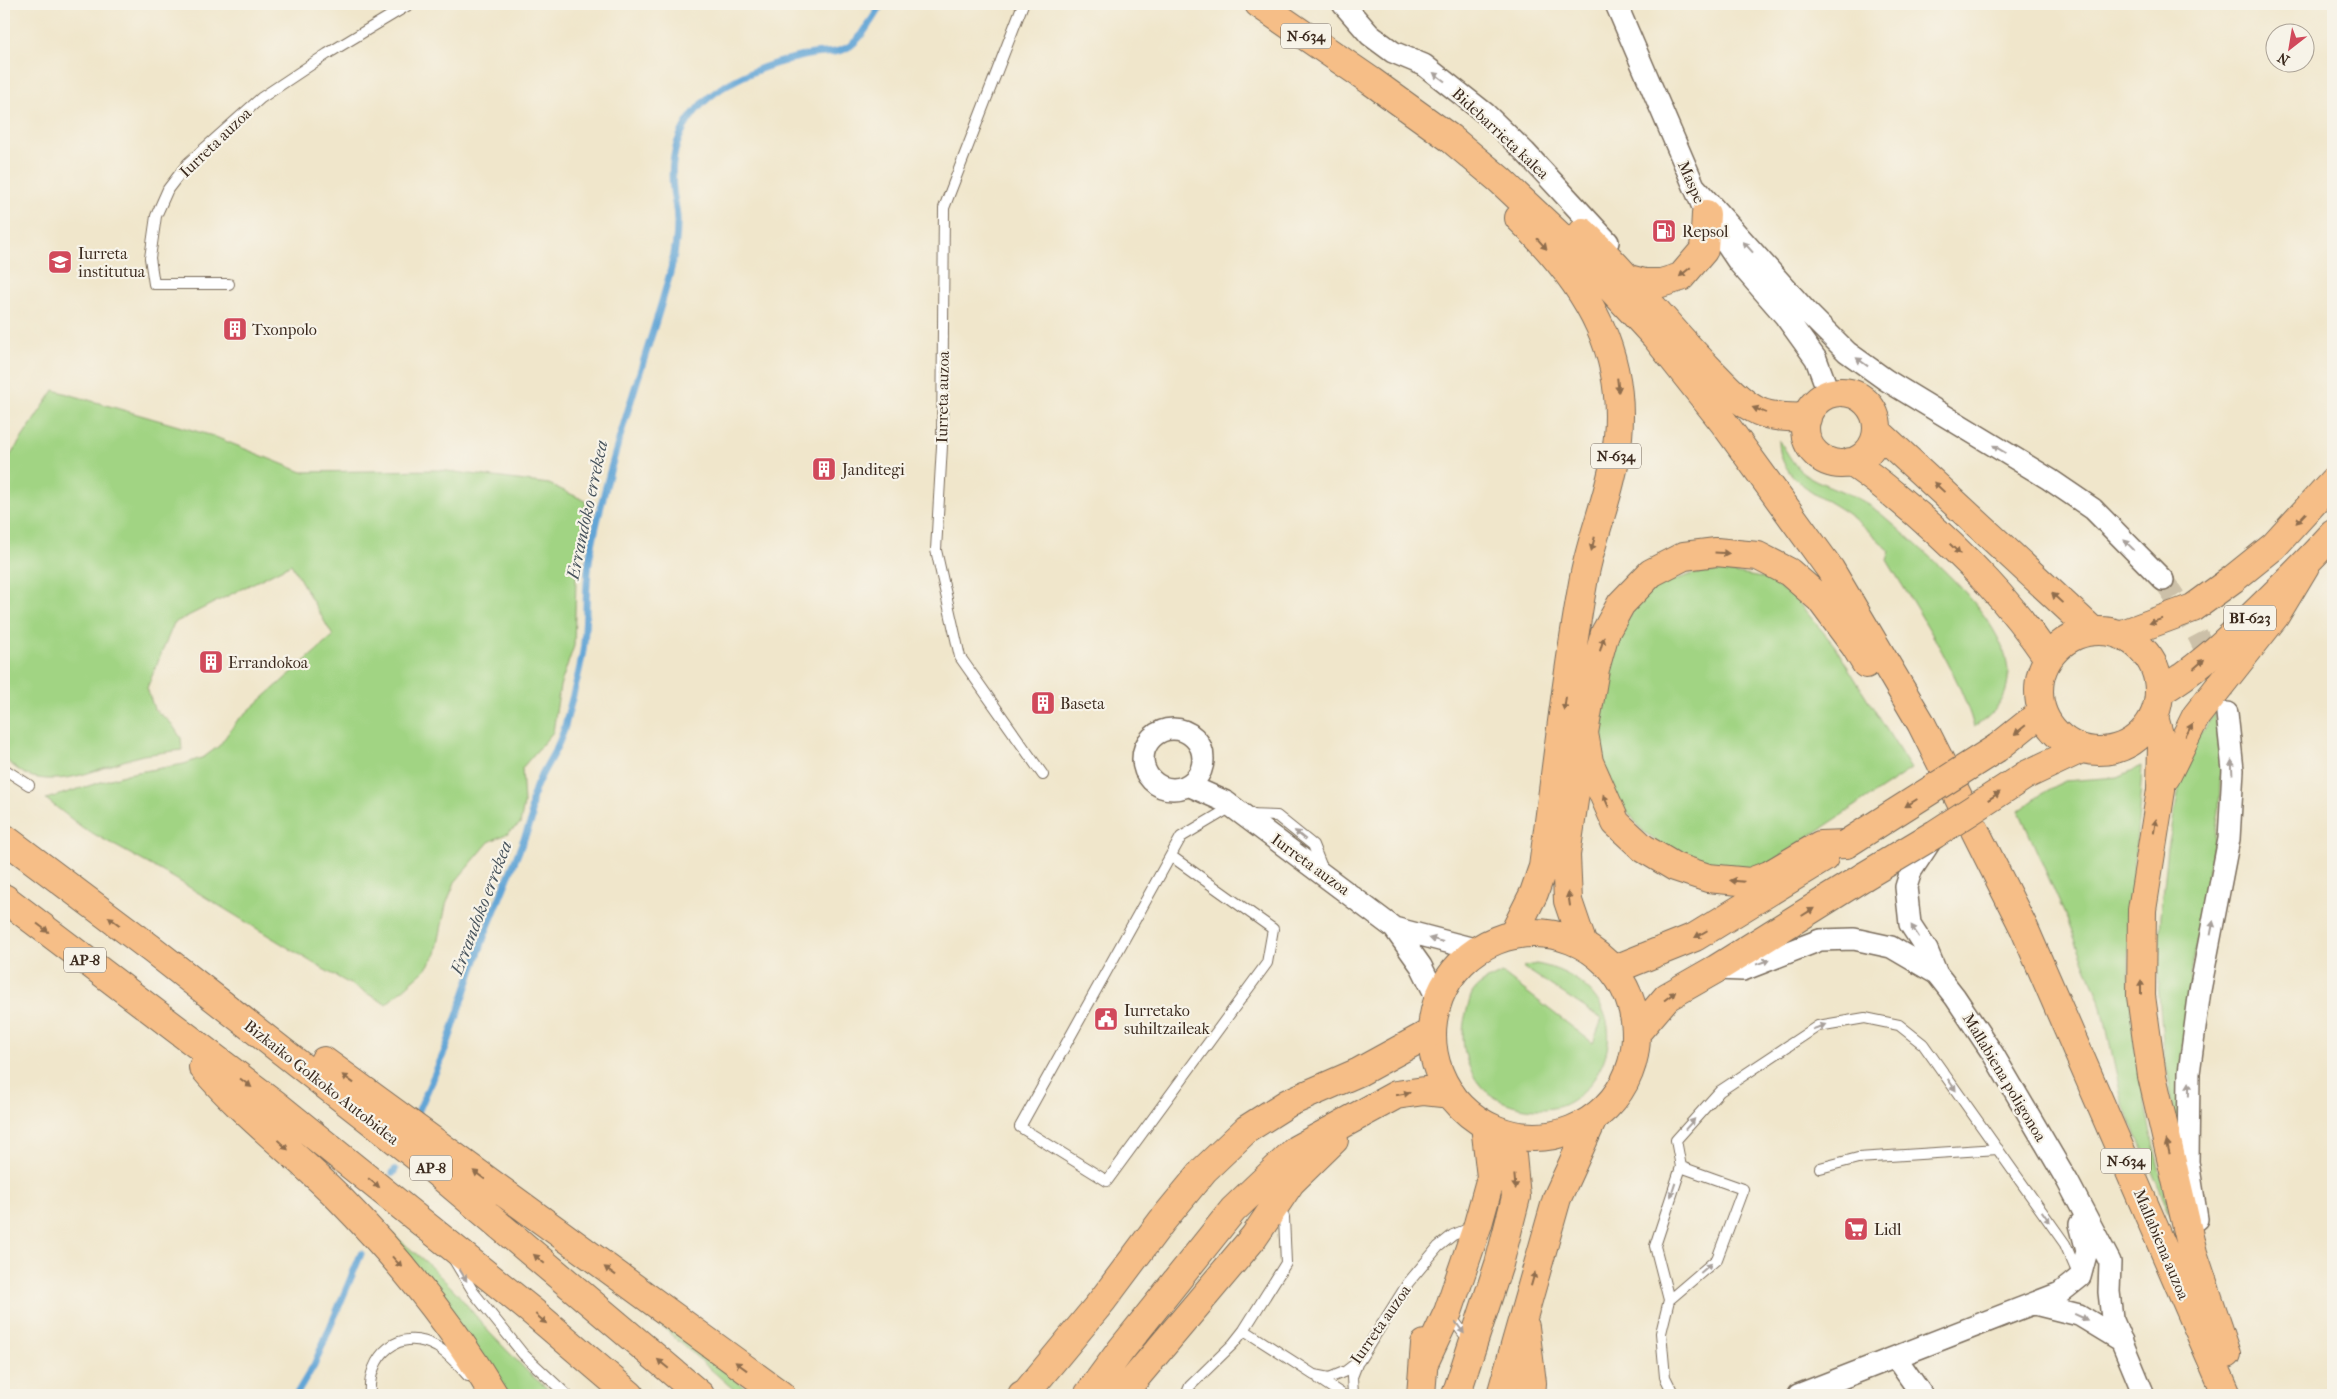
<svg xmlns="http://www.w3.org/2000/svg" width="2337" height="1399" font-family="'IM FELL French Canon',serif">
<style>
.green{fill:#a1d483;stroke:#6e7f50}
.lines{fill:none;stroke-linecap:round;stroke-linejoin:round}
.stream{stroke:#62a5d6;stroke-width:7}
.minor-tunnel{stroke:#ccc0a8;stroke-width:21;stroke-dasharray:21 11;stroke-linecap:butt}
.service-casing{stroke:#7a6c5b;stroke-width:12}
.minor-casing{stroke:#7a6c5b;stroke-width:24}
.primary-casing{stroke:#7a6c5b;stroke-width:30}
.trunk-casing{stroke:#7a6c5b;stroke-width:30}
.motorway-casing{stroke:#7a6c5b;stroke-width:30}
.service{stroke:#fff;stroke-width:10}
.minor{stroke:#fff;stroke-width:21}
.primary{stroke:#f6be87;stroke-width:28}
.trunk{stroke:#f6be87;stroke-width:28}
.motorway{stroke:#f6be87;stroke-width:28}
.primary-bridge-casing{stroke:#7a6c5b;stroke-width:30;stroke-linecap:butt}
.primary-bridge{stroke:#f6be87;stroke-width:28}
.oneway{fill:#a79f9a}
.oneway2{fill:#8f6d4d}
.labels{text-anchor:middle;stroke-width:4.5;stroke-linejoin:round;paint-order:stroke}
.shield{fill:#f7f3e8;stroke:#73665b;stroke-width:1}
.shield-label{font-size:15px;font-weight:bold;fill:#3b2a1e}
.street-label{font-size:16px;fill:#3b2a1e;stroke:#f7f3e8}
.poi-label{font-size:16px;fill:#3b2a1e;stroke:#f7f3e8;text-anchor:start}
.water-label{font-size:18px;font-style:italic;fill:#49555e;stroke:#f7f3e8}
</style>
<rect width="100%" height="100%" fill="#f7f3e8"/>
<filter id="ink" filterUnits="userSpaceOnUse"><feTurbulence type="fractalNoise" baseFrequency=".02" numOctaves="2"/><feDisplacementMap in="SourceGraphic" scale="10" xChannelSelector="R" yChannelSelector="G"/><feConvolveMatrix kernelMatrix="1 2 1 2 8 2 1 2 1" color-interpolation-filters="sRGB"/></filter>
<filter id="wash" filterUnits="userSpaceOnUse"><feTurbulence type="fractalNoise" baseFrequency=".0096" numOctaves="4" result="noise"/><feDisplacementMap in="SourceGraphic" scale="20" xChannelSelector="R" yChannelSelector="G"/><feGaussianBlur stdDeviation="1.12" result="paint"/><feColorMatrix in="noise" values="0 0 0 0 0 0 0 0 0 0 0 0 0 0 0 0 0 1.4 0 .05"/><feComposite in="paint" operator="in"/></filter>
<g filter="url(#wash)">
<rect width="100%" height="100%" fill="#f0e6cb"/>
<!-- green -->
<path class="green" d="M54,390l159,46 89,36 137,-2 110,14 37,17 -10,79 -2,66 -14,40 -7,46 -31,36 2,36 -4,20 -12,9 -19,9 -34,40 -9,23 -10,49 -11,16 -39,34 -63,-35 -149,-91 -91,-50 -37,-29 81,-25 57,-10 20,-7 15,-11 18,-25 96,-85 -42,-72 -117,59 -27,65 7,21 17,14 10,15 1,12c-13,2 -26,3 -39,5 -36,9 -72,31 -110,22 -11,-3 -21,-12 -29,-19v-293z
M1779,440c7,10 13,23 22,31 18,15 50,20 71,36 14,10 27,23 40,34 46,41 150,133 62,186 -17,-60 -55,-113 -87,-167l3,-9c-13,-12 -25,-24 -38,-34 -28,-22 -74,-34 -73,-77z
M1722,571l40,7 31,18 41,49 77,124 -140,93 -28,11 -71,-19 -30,-24 -25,-32 -16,-44 -3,-24 12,-70 10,-30 23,-35 20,-11 30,-10z
M2215,713l6,49 -2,49 -26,152 -10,76 -5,96 -14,-83 -6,-68 3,-69 7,-67 14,-76 11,-29z
M2142,766c-3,70 -15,139 -13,209 3,86 22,164 44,247l-51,-122 -20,-93 -33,-83 -50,-113 24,-18 22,-12 53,-4z
M1536,964c54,9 93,57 61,110 -7,12 -21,27 -36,32 -25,8 -64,0 -81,-21 -17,-21 -21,-51 -13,-75 2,-6 3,-14 6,-18 7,-10 19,-14 29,-19l91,70 9,-24 -79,-52z
M366,1212l60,50 30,30 33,40 41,42 25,21h-47l-44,-63z
M619,1289l136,106h-15z"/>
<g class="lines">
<!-- stream -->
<path class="stream" d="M415,1119l31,-71 39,-114 47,-115c-6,-36 25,-59 33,-93 6,-25 14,-50 18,-75 5,-34 1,-68 8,-101 16,-79 42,-155 66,-232 9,-30 20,-63 20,-94 1,-12 -3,-23 -4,-34 -3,-28 3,-55 21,-77 24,-32 76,-50 114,-58 14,-3 29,0 42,-9 14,-10 22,-28 32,-42
M393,1173l2,-3
M296,1395l18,-30 47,-111"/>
</g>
</g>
<g filter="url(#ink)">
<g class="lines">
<!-- minor-tunnel -->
<path class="minor-tunnel" d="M2163,580c27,37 47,74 60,118"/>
<defs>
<path id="service" d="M1023,4l-79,204 -2,238 -6,104 24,107 83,118
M229,284h-75l-4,-26 6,-42 12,-27 20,-26 73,-65 66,-44 83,-50
M4,769l25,16
M1249,815l28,1 36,29 10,25
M1171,856l102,73 -6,34 -160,218 -87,-54 161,-290 52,-31
M1681,1167l-5,-27 44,-49 98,-65 47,-8 34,7 24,19 142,200 13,30
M1820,1168l38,-10 140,-9
M454,1260l20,33 49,61 44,41
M1669,1300l48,-41 26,-70 -62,-22 -26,79 14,54 -8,33 4,44 9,18
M1450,1315l19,26
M1244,1330l42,-67 -2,-46
M1319,1379l24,16
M370,1395c-3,-39 29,-70 67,-48 11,6 22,19 31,29
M1186,1395l4,-9 43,-42 11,-14 70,45 15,3 17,-7 13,-10 49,-78 30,-36 15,-12 20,-8
M1353,1395l-1,-18 5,-13"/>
<path id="minor" d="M1343,4l27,31 23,17 31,13 62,49 39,38 83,90
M1616,4l90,210 33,49 46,53 31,43 13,35
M1694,186l113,126 40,40 39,28 163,99 44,30 70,71
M1143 759a30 30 0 1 1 60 0a30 30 0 1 1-60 0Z
M1188,785l38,17 168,126 27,38 17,34
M1934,836l-23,35 -5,16 4,37 17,26 10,24 18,23 38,57 75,128 42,80 -1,30 3,26 32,77
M1394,928l84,22
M1716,969l27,1 77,-30 34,-1 37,8 46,27
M2197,1219l-9,-57 1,-89 11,-83 29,-151 4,-69 -6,-57
M2035,1304l44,11 43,26
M1896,1358l26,37
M1798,1395l262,-102 20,-16 7,-26 -7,-27"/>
<path id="primary" d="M1805 428a36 36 0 1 1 72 0a36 36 0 1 1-72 0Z
M1877,431l216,200
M1850,462c25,15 45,34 67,52 50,44 94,89 131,144
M2039 691a60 60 0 1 1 120 0a60 60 0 1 1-120 0Z
M2120,635l73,-27 40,-29 41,-33 59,-65
M2159,692c35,-20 64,-48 93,-76 28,-27 55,-53 81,-82
M1997,748l45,-36
M2026,775l55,-26
M1432 1035a102 102 0 1 1 204 0a102 102 0 1 1-204 0Z
M1613,970l82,-33 129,-79
M1637,1032l30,-35 49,-28 147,-92"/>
<path id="trunk" d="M1259,4l112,77 79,57 50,42 83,78 72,78 69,87 106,146 91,154 103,205 203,467
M1583,232c45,43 82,92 126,137 14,14 28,31 45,40 15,9 36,8 53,9
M1629,279l16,4h16l20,-6 23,-27 2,-36
M2154,717l8,28 -1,45 -19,120 -1,86 11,80 41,177 34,101
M1582,745l-16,110 2,46 15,44
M2166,777l30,-61 79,-100 30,-50
M1846,844l-26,1 -51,30 -19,7 -42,-4 -33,-11 -32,-19 -27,-25 -27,-61 -5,-29 11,-64 10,-36 16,-29 30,-31 33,-17 32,-4 42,4 31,16 31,27 35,47 11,18
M1513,935l21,-42 9,-26c13,-95 23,-190 40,-284 7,-42 25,-82 32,-124 18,-100 -26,-173 -96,-241"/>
<path id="motorway" d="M4,838l149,112 282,221 265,224
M4,898l271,206 258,208 97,83
M324,1061l457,334
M203,1067c39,47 94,88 137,132 58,59 112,125 154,196
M1525,1327l7,56 -1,12
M1424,1363l24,-51 30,-88 13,-47 -6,-52
M1022,1395l4,-2 76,-92 60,-80 42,-51 43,-41 41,-26 71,-31 73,-40
M1088,1395l33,-45 112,-140 64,-61 99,-54 28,-4 27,3
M1121,1395l133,-158 37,-55 43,-42
M1421,1395l4,-51
M1456,1395l43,-131 17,-67 -4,-42 -5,-21
M1501,1395l56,-197 36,-79"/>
</defs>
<!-- service casing -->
<use href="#service" class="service-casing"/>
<!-- minor casing -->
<use href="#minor" class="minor-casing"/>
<!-- primary casing -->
<use href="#primary" class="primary-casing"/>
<!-- trunk casing -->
<use href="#trunk" class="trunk-casing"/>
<!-- motorway casing -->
<use href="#motorway" class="motorway-casing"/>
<!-- service -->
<use href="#service" class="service"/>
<!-- minor -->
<use href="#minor" class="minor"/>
<!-- primary -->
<use href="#primary" class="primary"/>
<!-- trunk -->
<use href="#trunk" class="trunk"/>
<!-- motorway -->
<use href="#motorway" class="motorway"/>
<defs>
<path id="primary-bridge" d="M1846,844l151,-96
M1863,877l72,-43 91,-59"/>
</defs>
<!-- primary-bridge casing -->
<use href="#primary-bridge" class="primary-bridge-casing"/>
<!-- primary-bridge -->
<use href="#primary-bridge" class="primary-bridge"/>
</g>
<!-- one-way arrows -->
<defs><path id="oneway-solid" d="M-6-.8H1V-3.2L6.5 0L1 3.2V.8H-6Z" transform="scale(1.25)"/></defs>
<g class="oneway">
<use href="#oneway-solid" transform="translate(1439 77) rotate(-143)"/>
<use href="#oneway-solid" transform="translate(1748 247) rotate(-132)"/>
<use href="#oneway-solid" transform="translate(1862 362) rotate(-144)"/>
<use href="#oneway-solid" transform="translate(1999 449) rotate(-149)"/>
<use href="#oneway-solid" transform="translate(2129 545) rotate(-135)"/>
<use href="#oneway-solid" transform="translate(2232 767) rotate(-93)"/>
<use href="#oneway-solid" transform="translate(1300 835) rotate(-141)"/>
<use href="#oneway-solid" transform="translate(2212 928) rotate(-79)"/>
<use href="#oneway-solid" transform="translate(1915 931) rotate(-123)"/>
<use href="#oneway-solid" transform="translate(1436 940) rotate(-164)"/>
<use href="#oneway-solid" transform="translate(1763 962) rotate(-21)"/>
<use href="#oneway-solid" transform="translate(1819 1027) rotate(-21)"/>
<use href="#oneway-solid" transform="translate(1952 1085) rotate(55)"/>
<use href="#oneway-solid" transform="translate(2189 1089) rotate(-89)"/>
<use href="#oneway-solid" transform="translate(1690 1124) rotate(-48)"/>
<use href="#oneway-solid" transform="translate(1673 1190) rotate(108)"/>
<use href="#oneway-solid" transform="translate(2046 1217) rotate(55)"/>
<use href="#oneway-solid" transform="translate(1706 1268) rotate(-41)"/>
<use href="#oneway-solid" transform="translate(463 1275) rotate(58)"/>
<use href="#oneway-solid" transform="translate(2081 1317) rotate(25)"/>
<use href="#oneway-solid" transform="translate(1460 1328) rotate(54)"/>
</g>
<g class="oneway2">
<use href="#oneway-solid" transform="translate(1542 244) rotate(48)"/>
<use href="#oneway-solid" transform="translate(1685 272) rotate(140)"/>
<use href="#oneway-solid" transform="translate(1618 385) rotate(84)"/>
<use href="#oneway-solid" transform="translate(1759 410) rotate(-158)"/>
<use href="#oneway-solid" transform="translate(1939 487) rotate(-137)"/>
<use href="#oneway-solid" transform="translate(2301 518) rotate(133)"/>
<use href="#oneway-solid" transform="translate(1593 544) rotate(104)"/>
<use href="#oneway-solid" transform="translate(1955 549) rotate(45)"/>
<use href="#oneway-solid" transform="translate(1722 553) rotate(3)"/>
<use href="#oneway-solid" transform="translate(2057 598) rotate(-137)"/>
<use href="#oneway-solid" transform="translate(2156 621) rotate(160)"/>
<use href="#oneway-solid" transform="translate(1602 644) rotate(-74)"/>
<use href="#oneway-solid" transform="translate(2199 664) rotate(-41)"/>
<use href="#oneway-solid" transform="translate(1565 704) rotate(97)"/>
<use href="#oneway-solid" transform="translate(2020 730) rotate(141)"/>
<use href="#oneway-solid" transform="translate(2189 730) rotate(-62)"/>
<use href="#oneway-solid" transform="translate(1994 796) rotate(-33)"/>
<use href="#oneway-solid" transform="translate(1606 801) rotate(-114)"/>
<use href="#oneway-solid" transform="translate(1911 803) rotate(148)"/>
<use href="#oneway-solid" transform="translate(2155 826) rotate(-81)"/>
<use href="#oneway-solid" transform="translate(1737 881) rotate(-175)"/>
<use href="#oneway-solid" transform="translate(1569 899) rotate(-98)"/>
<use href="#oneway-solid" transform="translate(1808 912) rotate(-32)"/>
<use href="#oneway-solid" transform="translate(114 921) rotate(-143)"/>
<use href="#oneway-solid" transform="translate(43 928) rotate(37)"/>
<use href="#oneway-solid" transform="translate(1701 934) rotate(150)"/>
<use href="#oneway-solid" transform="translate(2141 987) rotate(-90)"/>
<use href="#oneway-solid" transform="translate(1670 996) rotate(-37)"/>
<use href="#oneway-solid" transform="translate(348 1079) rotate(-144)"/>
<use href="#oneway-solid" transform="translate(246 1083) rotate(37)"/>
<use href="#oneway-solid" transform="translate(1403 1094) rotate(-10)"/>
<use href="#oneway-solid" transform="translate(283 1145) rotate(43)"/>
<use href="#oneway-solid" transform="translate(2168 1147) rotate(-103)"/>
<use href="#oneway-solid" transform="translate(479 1175) rotate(-144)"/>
<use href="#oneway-solid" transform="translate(1515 1182) rotate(85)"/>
<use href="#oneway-solid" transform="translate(374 1183) rotate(39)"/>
<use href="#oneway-solid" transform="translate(539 1259) rotate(-140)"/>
<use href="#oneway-solid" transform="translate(397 1262) rotate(48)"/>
<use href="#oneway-solid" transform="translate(610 1271) rotate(-144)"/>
<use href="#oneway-solid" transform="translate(1533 1279) rotate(-74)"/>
<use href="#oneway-solid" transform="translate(541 1319) rotate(41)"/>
<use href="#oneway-solid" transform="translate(663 1364) rotate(-140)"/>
<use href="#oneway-solid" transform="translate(741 1366) rotate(-144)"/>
</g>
</g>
<!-- icons -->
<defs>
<symbol id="fuel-square" viewBox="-11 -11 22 22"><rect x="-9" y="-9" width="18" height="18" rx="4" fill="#d1495b" stroke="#f7f3e8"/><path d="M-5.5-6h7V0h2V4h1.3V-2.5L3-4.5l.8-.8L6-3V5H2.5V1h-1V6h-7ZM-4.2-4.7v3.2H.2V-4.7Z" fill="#fff"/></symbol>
<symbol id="school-square" viewBox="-11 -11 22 22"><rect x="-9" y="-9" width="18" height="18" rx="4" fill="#d1495b" stroke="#f7f3e8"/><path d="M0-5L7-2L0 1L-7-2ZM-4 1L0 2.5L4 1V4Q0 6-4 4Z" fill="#fff"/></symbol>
<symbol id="building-square" viewBox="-11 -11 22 22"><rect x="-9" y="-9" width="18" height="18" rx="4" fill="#d1495b" stroke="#f7f3e8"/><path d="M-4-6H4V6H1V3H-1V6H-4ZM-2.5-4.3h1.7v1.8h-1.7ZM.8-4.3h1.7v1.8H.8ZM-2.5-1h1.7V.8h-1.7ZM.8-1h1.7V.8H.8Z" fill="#fff"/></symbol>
<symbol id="civic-square" viewBox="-11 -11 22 22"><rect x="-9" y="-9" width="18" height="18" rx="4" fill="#d1495b" stroke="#f7f3e8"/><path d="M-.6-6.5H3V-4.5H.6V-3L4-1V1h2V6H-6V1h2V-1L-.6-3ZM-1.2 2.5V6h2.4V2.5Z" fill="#fff"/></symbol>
<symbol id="supermarket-square" viewBox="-11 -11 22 22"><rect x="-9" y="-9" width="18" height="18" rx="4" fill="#d1495b" stroke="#f7f3e8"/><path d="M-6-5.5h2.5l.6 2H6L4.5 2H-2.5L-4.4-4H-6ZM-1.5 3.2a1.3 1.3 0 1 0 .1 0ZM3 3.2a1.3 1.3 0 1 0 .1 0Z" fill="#fff"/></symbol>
</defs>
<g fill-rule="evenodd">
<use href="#fuel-square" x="1650" y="217" width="28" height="28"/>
<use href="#school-square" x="46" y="248" width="28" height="28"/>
<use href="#building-square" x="221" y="315" width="28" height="28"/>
<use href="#building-square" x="810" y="455" width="28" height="28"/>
<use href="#building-square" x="197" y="648" width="28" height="28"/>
<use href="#building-square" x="1029" y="689" width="28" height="28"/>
<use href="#civic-square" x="1092" y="1005" width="28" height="28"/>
<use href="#supermarket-square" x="1842" y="1215" width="28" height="28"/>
</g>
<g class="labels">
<!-- shield labels -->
<g class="shield">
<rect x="1281" y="23.5" width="50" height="25" rx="4"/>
<rect x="1591" y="443.5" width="50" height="25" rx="4"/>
<rect x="2224" y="605.5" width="52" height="25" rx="4"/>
<rect x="64" y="947.5" width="42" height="25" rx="4"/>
<rect x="2101" y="1148.5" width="50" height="25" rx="4"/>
<rect x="410" y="1155.5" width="42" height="25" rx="4"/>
</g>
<g class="shield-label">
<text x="1306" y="41">N-634</text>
<text x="1616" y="461">N-634</text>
<text x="2250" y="623">BI-623</text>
<text x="85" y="965">AP-8</text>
<text x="2126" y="1166">N-634</text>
<text x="431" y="1173">AP-8</text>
</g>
<!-- street labels -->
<g class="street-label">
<text transform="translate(1501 133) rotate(43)" y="6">Bidebarrieta kalea</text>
<text transform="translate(215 142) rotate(-44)" y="6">Iurreta auzoa</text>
<text transform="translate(1692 182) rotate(66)" y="6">Maspe</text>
<text transform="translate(942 397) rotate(-89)" y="6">Iurreta auzoa</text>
<text transform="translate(1311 864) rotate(36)" y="6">Iurreta auzoa</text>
<text transform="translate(2005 1077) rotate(59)" y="6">Mallabiena poligonoa</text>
<text transform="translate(322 1082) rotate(38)" y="6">Bizkaiko Golkoko Autobidea</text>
<text transform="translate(2162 1244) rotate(67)" y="6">Mallabiena auzoa</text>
<text transform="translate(1380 1324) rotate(-55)" y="6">Iurreta auzoa</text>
</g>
<!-- poi labels -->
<g class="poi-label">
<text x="1682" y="237">Repsol</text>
<text x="78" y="259">Iurreta<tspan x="78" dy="18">institutua</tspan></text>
<text x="252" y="335">Txonpolo</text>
<text x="842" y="475">Janditegi</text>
<text x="228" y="668">Errandokoa</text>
<text x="1060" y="709">Baseta</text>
<text x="1124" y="1016">Iurretako<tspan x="1124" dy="18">suhiltzaileak</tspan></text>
<text x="1874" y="1235">Lidl</text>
</g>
<!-- water labels -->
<g class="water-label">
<text transform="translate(587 510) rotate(-78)" y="6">Errandoko errekea</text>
<text transform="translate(481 908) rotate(-69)" y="6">Errandoko errekea</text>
</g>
</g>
<!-- margin -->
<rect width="2337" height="1399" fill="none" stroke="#f7f3e8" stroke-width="20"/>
<!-- north arrow -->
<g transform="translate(2290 48) rotate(211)"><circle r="24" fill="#f7f3e8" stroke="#aca397"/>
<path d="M0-4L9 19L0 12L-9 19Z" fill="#d1495b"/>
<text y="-8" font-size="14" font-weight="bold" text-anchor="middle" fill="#3b2a1e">N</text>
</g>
</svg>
